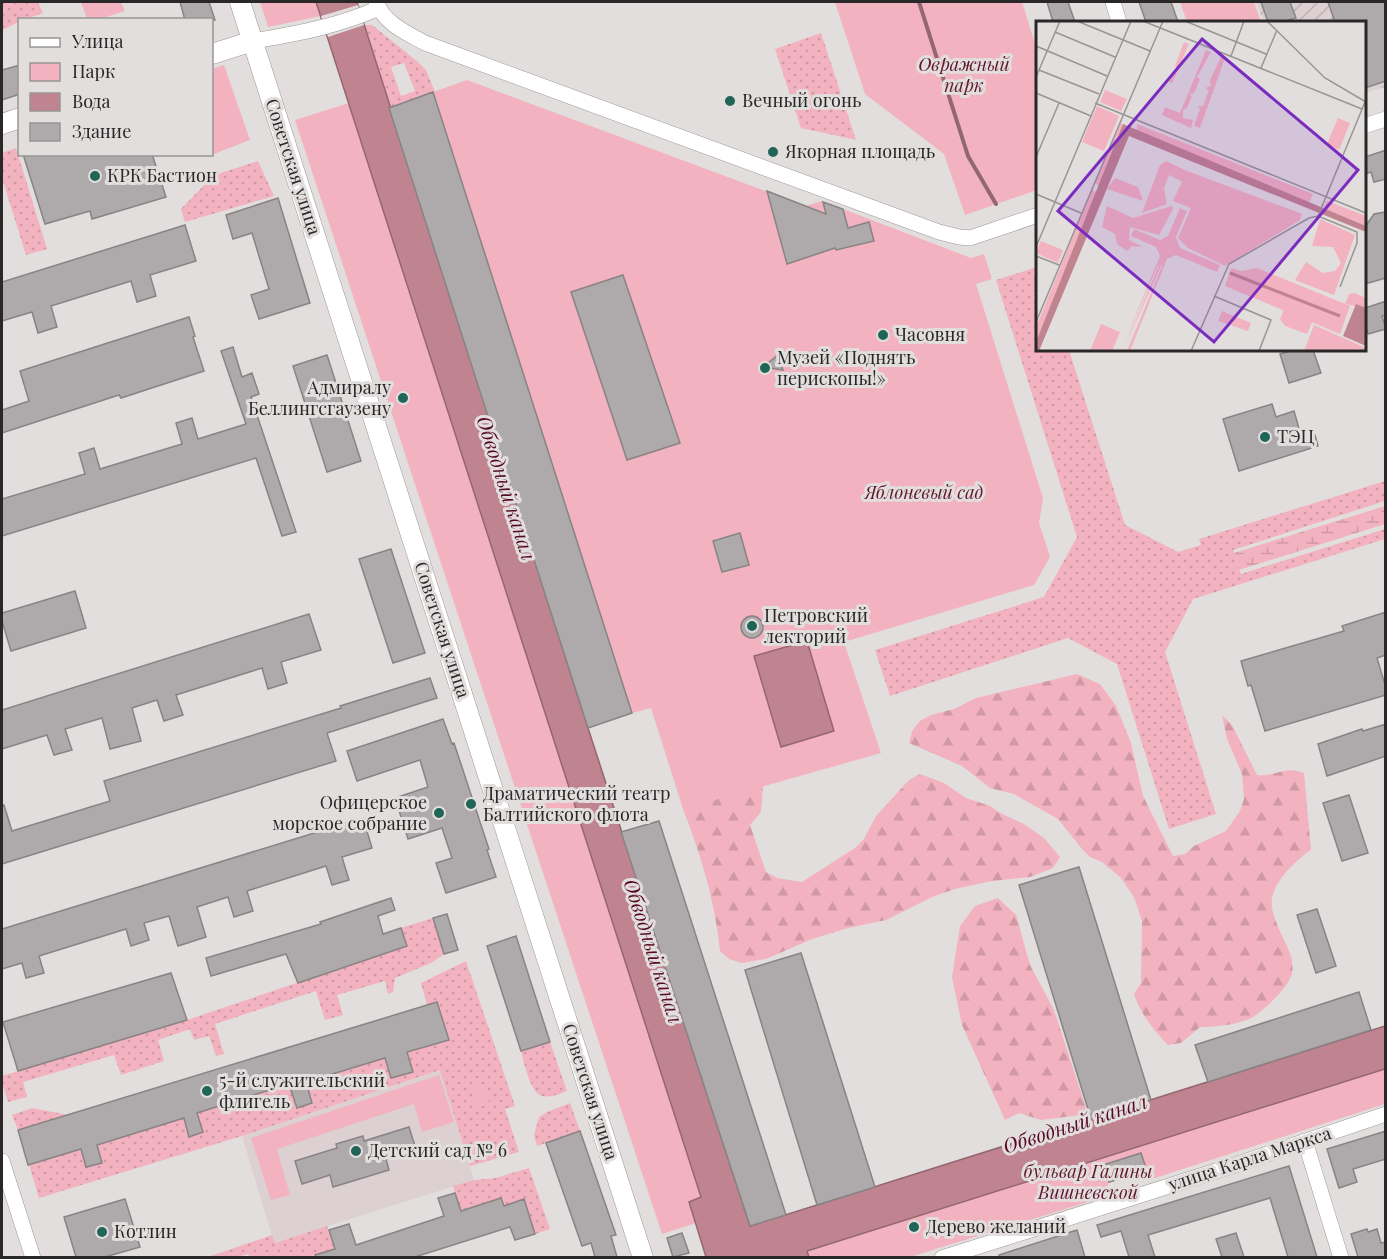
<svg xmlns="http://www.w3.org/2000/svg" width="1387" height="1259" font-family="'Playfair Display',serif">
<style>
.built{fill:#ddd0d2}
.industrial{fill:url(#industrial-furrows)}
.grass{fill:url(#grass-dots);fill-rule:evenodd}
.forest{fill:url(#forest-firs)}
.wetland{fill:url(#wetland-marsh)}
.park{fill:#f2b2bf}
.water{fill:#c08390;stroke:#936770;stroke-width:1.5}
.pier{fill:#e3dede}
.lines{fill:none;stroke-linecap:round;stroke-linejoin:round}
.stream{stroke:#936770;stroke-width:4}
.building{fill:#aea9aa;stroke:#888384;stroke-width:1.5}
.minor-casing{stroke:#9c9798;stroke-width:16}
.tertiary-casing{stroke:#9c9798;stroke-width:21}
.minor{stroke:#fff;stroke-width:15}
.tertiary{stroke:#fff;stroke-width:20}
.poi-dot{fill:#206557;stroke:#e3dede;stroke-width:2}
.labels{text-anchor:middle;stroke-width:6;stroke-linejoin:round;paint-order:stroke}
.park-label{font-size:18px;font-style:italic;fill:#60162e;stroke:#e3dede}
.poi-label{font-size:18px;fill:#292727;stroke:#e3dede;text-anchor:start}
.street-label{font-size:18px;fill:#292727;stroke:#e3dede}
.water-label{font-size:20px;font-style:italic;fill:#550925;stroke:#e3dede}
.inset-river{fill:none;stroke:#c08390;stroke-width:3}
.inset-road{fill:none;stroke:#999595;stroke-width:1.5}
.view{fill:#7b2cbf;fill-opacity:0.15;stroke:#7b2cbf;stroke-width:3}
.inset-edge{fill:none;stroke:#292727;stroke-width:3}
</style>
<defs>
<pattern id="industrial-furrows" width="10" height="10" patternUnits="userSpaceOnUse" patternTransform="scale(1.5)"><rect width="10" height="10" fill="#ddd0d2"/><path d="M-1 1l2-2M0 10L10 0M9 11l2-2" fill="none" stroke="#beb3b4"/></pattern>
<pattern id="grass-dots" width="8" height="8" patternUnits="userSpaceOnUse" patternTransform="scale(1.5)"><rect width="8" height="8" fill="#f2b2bf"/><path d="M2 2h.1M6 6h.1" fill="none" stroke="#d099a4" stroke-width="1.8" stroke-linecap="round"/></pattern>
<pattern id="forest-firs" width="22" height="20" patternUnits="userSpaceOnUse" patternTransform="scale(1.5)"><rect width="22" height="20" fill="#f2b2bf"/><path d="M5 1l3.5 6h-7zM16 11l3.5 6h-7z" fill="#d099a4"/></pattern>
<pattern id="wetland-marsh" width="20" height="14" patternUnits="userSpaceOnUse" patternTransform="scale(1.5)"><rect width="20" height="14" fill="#f2b2bf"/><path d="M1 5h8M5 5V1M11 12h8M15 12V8" fill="none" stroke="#d099a4"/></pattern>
</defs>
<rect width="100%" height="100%" fill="#e3dede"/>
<!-- built -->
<path class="built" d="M441,1070l33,110 -200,63 -32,-107z"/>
<!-- industrial -->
<path class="industrial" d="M1257,2h128v85l-20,6 -1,-71h-101z"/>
<!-- grass -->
<path class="grass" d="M2,2h36l5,11 -17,6 -6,1 -1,2 -17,8z
M364,25h8l46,37 8,8 9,22 -46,16zM404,63l11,28 -14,5 -10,-29z
M821,33l35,107 -55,-12 -26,-79z
M16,148l31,101 -21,6 -24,-77v-25z
M258,161l16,35 -89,26 -4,-13 33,-34z
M1037,267l1,83h31l56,175 53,27 23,-7 -2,-6 186,-58v20l-152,49 8,24 144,-45v10l-192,60 -28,53 51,162 -47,15 -52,-165 -49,-26 -178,58 -15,-46 169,-53 33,-60 -81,-257z
M433,918l11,36 -13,9 -36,15 -2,14 -5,2 -3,-13 -48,14 6,20 -18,5 -9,-29 -101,33 9,30 -8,2 -7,-20 -15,4 -4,-11 -32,11 6,21 -43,14 -7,-20 -91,27 4,15 -19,5 -6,-20v-6l185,-56 219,-74 -5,-18z
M466,961l49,145 -10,3 14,43 -49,14 -30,-96 -198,66 -203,62 -10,-33 52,-16 6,18 15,-5 -5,-17 87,-27 5,18 14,-4 -6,-19 92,-29 8,24 15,-5 -6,-21 79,-24 6,20 22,-6 -6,-20 42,-13 -12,-37 -10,3 -6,-22z
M550,1042l17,49c-8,3 -17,7 -25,5 -12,-3 -18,-34 -21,-45z
M570,1103l10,28 -43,15 -3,-11 5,-18 8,-5z
M32,1108l36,7 -50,15 -6,-15z
M529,1168l21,61 -15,5 -11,-35 -20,7 -3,-8 -40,13 -8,-25 21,-6 22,-2z
M327,1226l8,23 -27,8h-58l-2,-3 -10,3 -33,1 67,-23 3,8z"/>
<!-- forest -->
<path class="forest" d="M1077,674l23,10 16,22 15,37 12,53 30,60 12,-2 9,-8 32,-15 14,-20 4,-12 -2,-25 -15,-35 -5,-24 10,10 25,50c20,2 27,-10 47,-2l7,77c-14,9 -37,31 -39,49 -3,17 15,43 20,60 0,4 1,11 0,14 -2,13 -31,41 -43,46 -14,6 -34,8 -49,8l-19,16 -13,2c-14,-14 -28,-32 -34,-51l7,-11 1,-62 -8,-24 -13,-19 -19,-16 -12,-5 -8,-8 -24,-30 -44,-25 -24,-6 -28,-22 -53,-23 3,-12 8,-10 11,-6 23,-6 22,-11z
M751,768l12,18 -2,26 -11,13 16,47 11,6 25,4 53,-34 9,-9 12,-23 33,-36 11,-6 24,9 22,15 24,8 10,7 24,11 20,14 16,19 -7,11 -23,9 -38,4 -37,8 -23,8 -46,23 -38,8 -36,11 -46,20 -25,4 -12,-4 -9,-8c-5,-50 -19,-96 -37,-142l11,-18z
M998,898l18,17 14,50 24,45 34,104 -47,6 -22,-7 -14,7 -43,-95 -10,-48 8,-51 15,-20z"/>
<!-- wetland -->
<path class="wetland" d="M1385,506v18l-146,46 -5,-17z"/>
<!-- park -->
<path class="park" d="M81,2h40l4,9 -25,8h-13z
M260,2h56l5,14 -53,11z
M835,2h187l15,48v140l-72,25 -21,-61 -79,-60z
M1180,2h74l7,20h-74z
M224,65l26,75 -44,17v-2l6,-1v-85z
M467,80l339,126 16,-5 149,57 13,-4 8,25 -16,5 67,214 -4,25 11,34 -16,28 -190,57 37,111 -198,56 -32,-101 -19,5 -199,-621z
M349,103l353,1095 -13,4 7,21 -34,11 -367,-1114z
M1385,1069v35l-233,75 -5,-8 -6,-18 -37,11 5,18 -5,15 -194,60h-101l-2,-6z
M439,1075l15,47 -32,10 -8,-28 -137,45 13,46 -19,5 -20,-62z
M483,1084l7,20 -13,4 -7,-20z"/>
<!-- water -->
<path class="water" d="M316,2h41l231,726 162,498 635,-200v43l-578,182 2,6h-103l-17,-55 12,-5z
M807,641l27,90 -53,16 -27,-91z"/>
<!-- pier -->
<path class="pier" d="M358,5l6,20 -36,12 -7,-21z"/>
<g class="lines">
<!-- stream -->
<path class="stream" d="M919,2l49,154 28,48"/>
</g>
<!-- building -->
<path class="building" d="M180,2h29l6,18h-30z
M1047,2h21l7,20h-22z
M1139,2h32l7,20h-32z
M1261,2h29l6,16 -14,4h-14z
M1328,2h58v79l-21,7v-66h-30z
M20,65v29l-18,6v-30z
M433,92l199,621 -44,15 -199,-620z
M1386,150v29l-12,3 -3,-10 -6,2v-17z
M23,154h129l14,43 -74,22 -2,-8 -45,13z
M767,191l59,23 -3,-12 20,7 5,19 21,-6 5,19 -38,9 -1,-2 -48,16z
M278,198l32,105 -51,16 -8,-24 18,-6 -17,-56 -19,6 -7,-24z
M1386,212v66l-21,6v-57l9,-13z
M185,225l11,36 -46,14 6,21 -19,6 -6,-21 -80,25 6,21 -19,6 -6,-21 -30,9v-39z
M623,275l57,168 -53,17 -56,-168z
M1386,301v15h-4l4,13 -18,5 -3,-11v-15z
M189,317l6,19 -2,1 11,34 -83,27 -2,-3 -117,38v-23l27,-9 -9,-30z
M233,347l9,30 10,-4 7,21 -8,3 45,135 -14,4 -26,-78 -254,78v-37l83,-25 -6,-21 15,-5 6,21 82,-25 -6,-21 16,-5 6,21 48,-15 -25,-73z
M1293,350h20l8,23 -32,10 -9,-29z
M327,355l34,106 -34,11 -34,-106z
M778,355l5,15 -20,-3z
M1272,404l4,13 18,-6 8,28 13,-4 3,11 -79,25 -16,-52z
M740,533l9,32 -27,7 -9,-31z
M391,549l34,104 -32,10 -34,-104z
M75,591l11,37 -75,23 -9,-30v-8z
M1386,612v43l-9,3 9,30v7l-121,36 -14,-46 -3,1 -7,-25 103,-30 -2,-5z
M309,614l12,36 -40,12 6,21 -19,6 -6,-21 -86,27 7,20 -19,6 -7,-21 -25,8 9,33 -31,8 -8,-31 -37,11 7,21 -18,5 -7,-20 -45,14v-39z
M741 627a11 11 0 1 1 22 0a11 11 0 1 1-22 0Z
M430,678l7,20 -110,35 9,28 -334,103v-58l2,-1 8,26 98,-30 -6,-20 237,-73 -1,-2z
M443,719l9,25 2,-1 35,106 -2,1 9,27 -50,16 -10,-30 16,-5 -10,-30 -34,11 -13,-41 33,-11 -8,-27 -63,21 -10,-30z
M1386,724v32l-59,20 -9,-32 44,-15 1,2z
M1349,795l19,58 -26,8 -19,-58z
M363,818l9,30 -30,9 7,23 -17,5 -6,-19 -79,25 6,20 -19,6 -6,-20 -31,10 9,30 -28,9 -9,-30 -25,7 5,17 -18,6 -5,-17 -87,27 5,17 -18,5 -4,-15 -20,6v-40z
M659,821l127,394 -36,11 -129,-394z
M1079,867l72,233 -60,19 -72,-234z
M391,898l4,12 -17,6 5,18 18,-6 6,18 -109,37 -12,-29 -75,22 -5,-18 115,-34 -1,-2z
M1317,909l19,57 -20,7 -19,-58z
M447,914l11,36 -14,4 -11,-36z
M516,936l34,106 -29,9 -34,-105z
M801,953l74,234 -58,18 -72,-235z
M171,973l16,47 -169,51 -15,-49z
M1359,992l12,38 -163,52 -13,-37z
M437,1002l12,38 -42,12 6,20 -22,6 -6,-20 -79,24 6,21 -15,5 -8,-24 -92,29 6,19 -14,5 -5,-19 -87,27 5,18 -16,4 -5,-18 -53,16 -10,-35z
M409,1127l7,22 -30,10 3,11 -56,17 -3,-12 -28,9 -7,-23 42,-13 -1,-4 27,-8 1,5z
M580,1131l36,104 -5,1 6,21h-22l-4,-14 -9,3 -36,-103z
M1386,1131v28l-33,10 4,13 -18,6 -12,-39z
M1141,1153l6,18 -38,11 -6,-17z
M1289,1166l28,91h-29l-18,-59 -122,37 7,22h-26l-8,-26 -20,6 -4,-12z
M455,1193l6,18 40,-13 3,8 20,-7 11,35 -20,6 -5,-13 -95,30h-99l-1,-2 20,-6 -6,-19 20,-6 7,21 88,-29 -6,-18z
M125,1199l15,48 -35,10h-29l-12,-40z
M1367,1229l1,3 9,-3 4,14 5,-1v15h-28l-7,-23z
M1077,1230l8,27h-86v-2z
M682,1233l7,20 -16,4 -6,-19z
M1236,1233l8,24h-22l-6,-18z"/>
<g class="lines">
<defs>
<path id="minor" d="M376,2c9,22 29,30 49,41l514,189 20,5 11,1 68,-23
M1113,2l6,20
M253,41c43,-7 86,-15 126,-33
M1364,126l22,-7
M1305,1141l36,117
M2,1161l31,97
M942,1258l293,-93 151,-51"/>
<path id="tertiary" d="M240,2l403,1256
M212,54l41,-13
M2,124l18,-6"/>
</defs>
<!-- minor casing -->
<use href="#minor" class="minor-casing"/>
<!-- tertiary casing -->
<use href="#tertiary" class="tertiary-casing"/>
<!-- minor -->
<use href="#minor" class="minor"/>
<!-- tertiary -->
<use href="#tertiary" class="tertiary"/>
</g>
<!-- markers -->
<g class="poi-dot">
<circle cx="730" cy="101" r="6"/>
<circle cx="773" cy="152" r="6"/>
<circle cx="95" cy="176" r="6"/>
<circle cx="883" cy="335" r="6"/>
<circle cx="765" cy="368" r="6"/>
<circle cx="403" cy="398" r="6"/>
<circle cx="1265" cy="437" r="6"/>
<circle cx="752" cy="626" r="6"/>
<circle cx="471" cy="804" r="6"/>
<circle cx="439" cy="813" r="6"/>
<circle cx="207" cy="1091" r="6"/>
<circle cx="356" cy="1151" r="6"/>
<circle cx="914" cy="1227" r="6"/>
<circle cx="102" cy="1232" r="6"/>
</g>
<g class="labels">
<!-- park labels -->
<g class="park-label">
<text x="964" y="71">Овражный<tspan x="964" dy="21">парк</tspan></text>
<text x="924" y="499">Яблоневый сад</text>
<text x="1088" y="1178">бульвар Галины<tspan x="1088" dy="21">Вишневской</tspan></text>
</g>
<!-- poi labels -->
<g class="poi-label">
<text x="742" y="107">Вечный огонь</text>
<text x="785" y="158">Якорная площадь</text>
<text x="107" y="182">КРК Бастион</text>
<text x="895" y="341">Часовня</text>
<text x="777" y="364">Музей «Поднять<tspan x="777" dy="21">перископы!»</tspan></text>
<text x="391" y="394" text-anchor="end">Адмиралу<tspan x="391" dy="21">Беллингсгаузену</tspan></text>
<text x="1277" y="443">ТЭЦ</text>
<text x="764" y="622">Петровский<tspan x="764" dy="21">лекторий</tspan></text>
<text x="483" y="800">Драматический театр<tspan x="483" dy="21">Балтийского флота</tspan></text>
<text x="427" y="809" text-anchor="end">Офицерское<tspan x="427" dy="21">морское собрание</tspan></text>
<text x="219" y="1087">5-й служительский<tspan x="219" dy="21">флигель</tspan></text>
<text x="368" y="1157">Детский сад № 6</text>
<text x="926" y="1233">Дерево желаний</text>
<text x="114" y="1238">Котлин</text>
</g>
<!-- street labels -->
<g class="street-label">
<text transform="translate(293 167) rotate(72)" y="6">Советская улица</text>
<text transform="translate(442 630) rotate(72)" y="6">Советская улица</text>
<text transform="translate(590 1092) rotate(72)" y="6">Советская улица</text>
<text transform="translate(1250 1159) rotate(-18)" y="6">улица Карла Маркса</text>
</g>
<!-- water labels -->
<g class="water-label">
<text transform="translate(506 488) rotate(72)" y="7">Обводный канал</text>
<text transform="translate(653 951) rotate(72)" y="7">Обводный канал</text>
<text transform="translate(1075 1124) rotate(-18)" y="7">Обводный канал</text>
</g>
</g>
<!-- overview -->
<g transform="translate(1036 21)">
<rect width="330" height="330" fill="#e3dede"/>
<path d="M148,21l5,2 -17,39 -3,-1 9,-14 -3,-2zM170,29l5,2 -14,25 3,2 -6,14 -5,1 3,2 -5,12 -4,2v8l10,2 -2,8 -29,-13 3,-8 15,6zM185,36l4,1 -25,70 -6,-2 6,-17 -3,-2 6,-1 6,-16 -4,-2 6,-2 -1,-6zM144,187l7,3 -11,26 4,11 40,17 -3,7 -41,-17 -9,4 -37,92h-3l35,-85 -4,-1 -37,86 39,-95 -4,-9 -25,-11 3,-7 26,11 8,-4zM318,272l12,5v10l-21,-4 4,-10z" fill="#f2b2bf"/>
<path d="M130,140l21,10 -2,12 -16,-8 -5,13 3,16 -25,9 18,-48zM79,157l23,9 5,14 -36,-12zM71,185l26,12 39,-12 1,3 -14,26 -29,-8 -1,13 14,7 -11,-1 -5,5 -10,-7 -2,-10 -13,-7zM252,280l25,19 -6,14 -22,-8 -5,-7z" fill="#f2b2bf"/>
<path d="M123,244l2,1 -38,85z" fill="#f2b2bf"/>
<path d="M69,69l22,9 -6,12 -21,-9zM61,85l22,10 -15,35 -22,-9zM302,97l12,5 -11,27 -12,-6zM84,102l3,1 -4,16 -83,202v-15l56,-137 5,2 2,-6 -4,-3zM101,103l176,70 -4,9 -172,-70zM151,150l115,43 -2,6 -75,46 -4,-2 -33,-16 -10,-10 13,-30 -18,-7zM291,180l39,15v10l-43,-18zM284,198l35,16 -21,60 -39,-15 11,-18 17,11 12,-2 6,-8 -8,-16 -21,-1zM5,220l22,9 -5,13 -22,-10zM195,247l10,3 16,-3 93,38 -10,28 -115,-48zM186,290l29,12 -3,8 -30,-10zM65,303l19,8 -8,19h-22zM278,304l52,23 -2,3h-60z" fill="#f2b2bf"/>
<path d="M87,103l243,102v6l-237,-96 -90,215h-3v-9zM320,283l10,4v38l-23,-10z" fill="#c08390"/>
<path class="inset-river" d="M194,252l110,43"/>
<path class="inset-road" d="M41,0l73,30M107,0l219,88M149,0l81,33M231,0l58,57 41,24M19,11l60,25M0,25l71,30M195,35l13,-35M225,47l16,-38M3,49l60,24M0,56l24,-56M0,72l55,23M59,82l271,110M0,136l23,-54M0,173l45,19M282,195l47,-114M0,226l95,-226M0,235l23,9M178,275l57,24 -12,31M0,301l127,-301M155,330l38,-87 80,-46 9,-2 39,16v11l-17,44"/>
<path class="view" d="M166,18l156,131 -144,172 -156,-131z"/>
<rect width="330" height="330" class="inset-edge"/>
</g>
<!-- border -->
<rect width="1387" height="1259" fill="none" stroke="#292727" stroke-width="6"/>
<!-- legend -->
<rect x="18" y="18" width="195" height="138" fill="#e3dede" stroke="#999595" stroke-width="1.5"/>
<rect x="30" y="38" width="30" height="9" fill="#ffffff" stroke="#999595" stroke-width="1.5"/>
<text x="72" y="48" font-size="18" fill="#292727">Улица</text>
<rect x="30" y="63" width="30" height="18" fill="#f2b2bf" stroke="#999595" stroke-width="1.5"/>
<text x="72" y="78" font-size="18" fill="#292727">Парк</text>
<rect x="30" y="93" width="30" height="18" fill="#c08390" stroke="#999595" stroke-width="1.5"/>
<text x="72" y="108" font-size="18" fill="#292727">Вода</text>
<rect x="30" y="123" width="30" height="18" fill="#aea9aa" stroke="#999595" stroke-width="1.5"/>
<text x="72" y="138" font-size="18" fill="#292727">Здание</text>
</svg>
